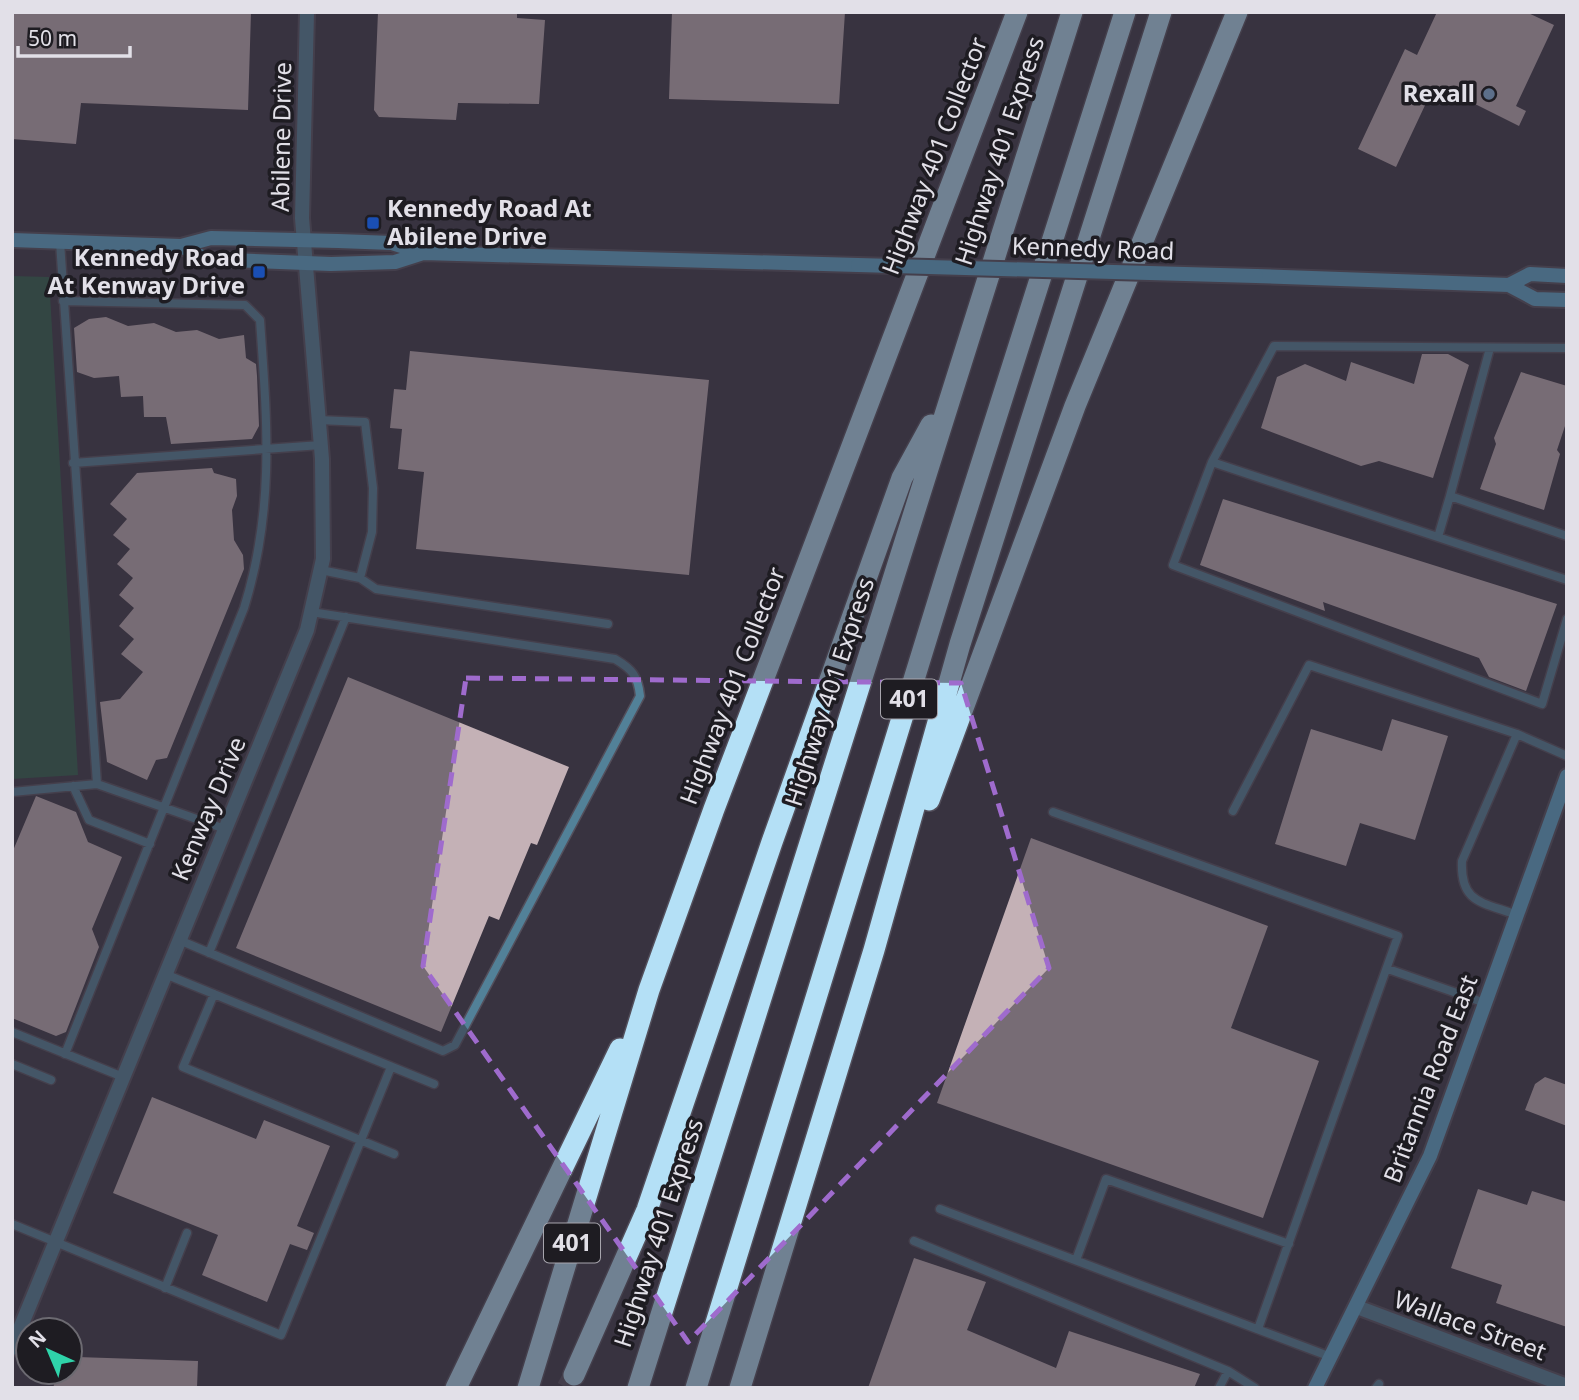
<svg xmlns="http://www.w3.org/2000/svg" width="1579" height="1400" font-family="'Noto Sans',sans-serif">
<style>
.green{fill:#2d5d48}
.building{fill:#c4b1b6}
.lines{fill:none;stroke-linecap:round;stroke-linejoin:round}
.highway-tunnel{stroke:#524d59;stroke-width:21;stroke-dasharray:21 10;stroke-linecap:butt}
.lane-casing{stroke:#534f5b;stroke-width:11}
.street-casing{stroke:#534f5b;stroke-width:18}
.secondary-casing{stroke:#534f5b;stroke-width:18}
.highway-casing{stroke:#534f5b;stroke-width:24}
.lane{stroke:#528198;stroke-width:8}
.street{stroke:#528198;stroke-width:14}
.secondary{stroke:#5dabd0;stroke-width:14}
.highway{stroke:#b4e0f6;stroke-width:21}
.secondary-bridge-casing{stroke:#534f5b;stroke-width:18;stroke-linecap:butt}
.secondary-bridge{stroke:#5dabd0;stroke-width:14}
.marked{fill:none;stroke:#9f6bcd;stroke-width:5;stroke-dasharray:14 9;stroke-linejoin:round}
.service-dot{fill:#5c6f8a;stroke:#1e1c22;stroke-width:2.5}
.transit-dot{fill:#1a4fb4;stroke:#1e1c22;stroke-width:2.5}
.labels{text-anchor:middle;stroke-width:7;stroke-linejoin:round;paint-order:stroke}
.shield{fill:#1e1c22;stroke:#a7a5ad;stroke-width:2}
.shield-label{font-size:23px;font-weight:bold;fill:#e2e0e8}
.poi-label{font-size:24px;font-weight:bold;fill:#e2e0e8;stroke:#1e1c22;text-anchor:end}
.street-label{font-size:24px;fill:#e2e0e8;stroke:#1e1c22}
</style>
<rect width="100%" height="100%" fill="#383340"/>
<!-- green -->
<path class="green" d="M12,276l37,1 29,498 -66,4z"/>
<!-- building -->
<path class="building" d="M12,12h239l-3,98 -167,-7 -5,41 -64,-5z
M378,12h139v6l28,2 -6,84 -81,-1 -2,17 -77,-3 -5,-7z
M672,12h173l-6,92 -170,-5z
M1437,12h89l28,13 -38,81 10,5 -7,15 -78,-39 -8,17 -6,-3 -31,66 -38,-18 47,-100 12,6z
M106,317l22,9 26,-3 22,9 21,-2 22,9 25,-4 2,23 10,6 1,12 2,50 -7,13 -81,5 -5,-27h-22l-1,-21 -22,1 -2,-21 -25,2 -17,-6 -3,-44 15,-9z
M410,351l299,29 -20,195 -273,-26 8,-77 -26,-3 4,-40 -12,-1 4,-39 12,1z
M1422,354h26l21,11 -36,113 -54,-17 -18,5 -100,-38 16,-51 28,-13 41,17 5,-19 63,22z
M1521,372l46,14v34l-10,30 3,4 -16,56 -64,-21 16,-45 -2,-6z
M212,468l2,5 22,6 1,17 -5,14 2,30 9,15 1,14 -77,189 -11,2 -9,20 -40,-18 -7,-60 20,-3 23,-27 -22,-18 13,-15 -15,-13 15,-18 -15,-13 14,-17 -16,-14 13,-15 -17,-14 14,-16 -17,-15 27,-31z
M1223,499l334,105 -31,87 -37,-14 -10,-19 -156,-56 2,9 -125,-46z
M348,677l221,90 -32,78 -6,-2 -32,77 -10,-4 -48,116 -205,-84z
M1392,719l56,17 -33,104 -55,-17 -14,43 -71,-22 36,-115 71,22z
M36,796l40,16 12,30 34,15 -30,72 7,18 -33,85 -10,4 -44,-18v-165z
M1031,838l237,88 -37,102 88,33 -56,157 -326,-115z
M1545,1077l22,8v41l-42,-16 10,-26z
M152,1097l104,42 8,-19 66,26 -33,80 17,7 -7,17 -17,-6 -23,58 -65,-27 16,-40 -105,-42z
M1478,1189l49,16 5,-14 35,11v125l-71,-24 6,-18 -51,-17z
M914,1258l72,24 -19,48 89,38 13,-37 131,43 -6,14h-326z
M77,1357l121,4 -1,27h-144l5,-16h12v-11z"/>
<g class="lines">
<!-- highway-tunnel -->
<path class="highway-tunnel" d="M567,1388l7,-13"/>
<defs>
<path id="lane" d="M60,242l37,542 128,45
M63,301l182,4 15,15c7,101 15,189 -16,288l-179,446
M1490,348l-40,148 117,40
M1567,348l-293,-2 -62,116 -39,103 369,139 25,-85
M318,420l47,2 8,66 -1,44 -12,46 -39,-8
M1212,462l355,118
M73,463l248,-18
M1438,537l12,-41
M360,578l16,11 232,35
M1517,734l50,22
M73,786l16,34 61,24
M12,792l85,-8
M1233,811l76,-146 208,69 -55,127c-2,43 21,41 55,54
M1053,812l345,124 -140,393
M179,940l264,111 12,-6 185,-349c-2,-20 -8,-27 -25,-37l-304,-47
M209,953l137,-336
M1388,969l97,34
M165,974l269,110
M214,994l-31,73 211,87
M12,1032l111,45
M12,1064l39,16
M940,1209l391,148
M12,1224l269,111 110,-268
M914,1241l314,130 -9,17
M1076,1260l30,-81 183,65
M165,1288l22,-55
M1228,1371l27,17
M1376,1388l3,-4"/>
<path id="street" d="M1357,1307l210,79
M12,1348l295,-718 16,-71 -1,-100 -20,-241 5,-206"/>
<path id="secondary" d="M12,240l169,6 30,-8 127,3 54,2 31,10 435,12
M181,246l25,13 125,5 64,-2 28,-9
M1256,276l253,9 26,14 32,1
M1509,285l21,-11 37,2
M1315,1388l115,-232 137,-380"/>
<path id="highway" d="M929,800l146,-394 162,-394
M574,1375l73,-165 125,-368 130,-364 29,-53
M456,1388l164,-339
M528,1388l121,-398 65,-181 303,-797
M638,1388l434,-1376
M696,1388l251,-816 178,-560
M740,1388l134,-438 86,-306 201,-632"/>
</defs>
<!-- lane casing -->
<use href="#lane" class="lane-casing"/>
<!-- street casing -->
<use href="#street" class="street-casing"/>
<!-- secondary casing -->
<use href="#secondary" class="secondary-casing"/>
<!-- highway casing -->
<use href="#highway" class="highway-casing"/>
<!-- lane -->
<use href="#lane" class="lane"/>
<!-- street -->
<use href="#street" class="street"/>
<!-- secondary -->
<use href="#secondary" class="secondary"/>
<!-- highway -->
<use href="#highway" class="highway"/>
<defs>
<path id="secondary-bridge" d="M858,265l398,11"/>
</defs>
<!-- secondary-bridge casing -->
<use href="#secondary-bridge" class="secondary-bridge-casing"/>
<!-- secondary-bridge -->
<use href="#secondary-bridge" class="secondary-bridge"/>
</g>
<!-- marked area -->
<path d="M0 0H1579V1400H0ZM466,678l495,5 88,285 -361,374 -265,-376z" fill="#383340" fill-opacity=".55" fill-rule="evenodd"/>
<path class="marked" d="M466,678l495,5 88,285 -361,374 -265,-376z"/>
<!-- markers -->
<circle class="service-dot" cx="1489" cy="94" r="7"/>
<g class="transit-dot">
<rect x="366" y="216" width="14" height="14" rx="3.5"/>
<rect x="252" y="265" width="14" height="14" rx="3.5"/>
</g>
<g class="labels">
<!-- shield labels -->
<g class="shield">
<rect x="881" y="679.5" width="56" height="39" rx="5"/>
<rect x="544" y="1223.5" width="56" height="39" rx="5"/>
</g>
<g class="shield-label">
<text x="909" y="707">401</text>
<text x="572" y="1251">401</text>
</g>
<!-- poi labels -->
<g class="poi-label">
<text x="1475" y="102">Rexall</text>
<text x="387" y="217" text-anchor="start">Kennedy Road At<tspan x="387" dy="28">Abilene Drive</tspan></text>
<text x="245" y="266">Kennedy Road<tspan x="245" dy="28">At Kenway Drive</tspan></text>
</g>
<!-- street labels -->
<g class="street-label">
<text transform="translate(282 137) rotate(-89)" y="8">Abilene Drive</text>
<text transform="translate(1000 151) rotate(-72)" y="8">Highway 401 Express</text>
<text transform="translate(935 156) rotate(-69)" y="8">Highway 401 Collector</text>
<text transform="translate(1093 249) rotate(2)" y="8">Kennedy Road</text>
<text transform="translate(733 686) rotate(-69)" y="8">Highway 401 Collector</text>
<text transform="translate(830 692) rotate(-72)" y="8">Highway 401 Express</text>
<text transform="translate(209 809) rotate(-67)" y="8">Kenway Drive</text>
<text transform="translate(1431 1079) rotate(-69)" y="8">Britannia Road East</text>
<text transform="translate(659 1233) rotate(-72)" y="8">Highway 401 Express</text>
<text transform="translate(1470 1326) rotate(20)" y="8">Wallace Street</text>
</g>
</g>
<!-- border -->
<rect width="1579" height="1400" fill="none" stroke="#e2e0e8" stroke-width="28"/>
<!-- north arrow -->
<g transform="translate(49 1351) rotate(316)"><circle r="33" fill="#1e1c22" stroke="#6c6a71" stroke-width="2"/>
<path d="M0-5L12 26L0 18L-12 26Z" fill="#2fd4aa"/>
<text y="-10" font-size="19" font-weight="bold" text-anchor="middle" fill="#e2e0e8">N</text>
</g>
<!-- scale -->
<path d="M18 46v10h112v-10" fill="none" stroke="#e2e0e8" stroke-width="3.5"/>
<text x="28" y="46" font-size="21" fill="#e2e0e8" stroke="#1e1c22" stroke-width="5" paint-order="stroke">50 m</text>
</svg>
